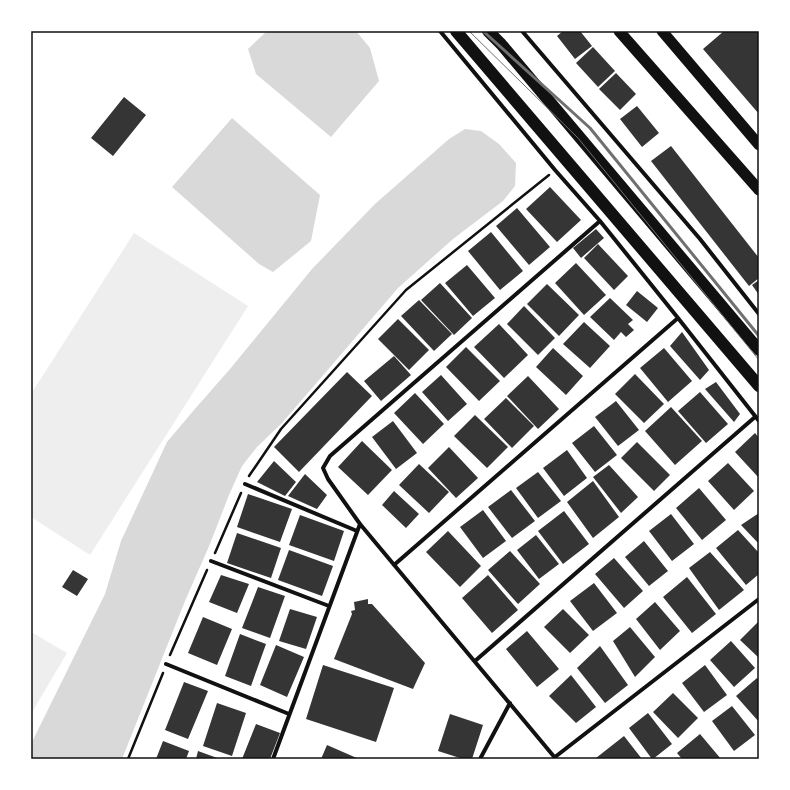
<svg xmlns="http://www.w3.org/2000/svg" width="790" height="790" font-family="'Times New Roman',serif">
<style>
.green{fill:#eee}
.water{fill:#d9d9d9}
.building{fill:#353535}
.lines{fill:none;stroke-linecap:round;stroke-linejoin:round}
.path{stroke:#111;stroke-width:2.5}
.minor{stroke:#111;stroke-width:4}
.trunk{stroke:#111;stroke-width:11}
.motorway{stroke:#111;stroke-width:12}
.tram{stroke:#707070;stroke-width:1}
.rail{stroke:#707070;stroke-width:3}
.neatline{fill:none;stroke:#111;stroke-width:1.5}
</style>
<rect width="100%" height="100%" fill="#fff"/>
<!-- green -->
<path class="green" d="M134,233l114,73 -158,249 -59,-38v-123z
M31,632l36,21 -36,61z"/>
<!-- water -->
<path class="water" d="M267,31h89l14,17 9,33 -48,56 -75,-63 -8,-25z
M232,118l88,77 -9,46 -38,31 -14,-8 -87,-77z
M465,129l16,2 18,13 17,19 -1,23 -12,15 -50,38 -55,49 -85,99 -31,36 -25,24 -15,19 -13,29 -19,49 -25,57 -63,158h-91v-15l74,-150 16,-53 46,-99 27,-32 36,-41 82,-100 63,-65 74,-65z"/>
<!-- building -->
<path class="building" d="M563,31h17l12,15 -17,13 -18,-23z
M724,31h35v83l-56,-65z
M593,47l22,24 -17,16 -22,-24z
M616,73l20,21 -16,16 -21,-21z
M124,97l22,18 -33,41 -22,-18z
M637,106l22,27 -17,14 -22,-28z
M671,146l88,112v20l-10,8 -98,-125z
M550,187l31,33 -24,22 -31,-33z
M517,208l33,39 -21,18 -33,-39z
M596,229l8,9 -23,20 -8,-10z
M491,232l32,39 -23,19 -32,-39z
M598,244l30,32 -14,14 -30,-32z
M576,263l30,32 -22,20 -29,-32z
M467,265l28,33 -22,18 -28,-33z
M759,280v15l-7,-10z
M440,283l32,35 -18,17 -33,-35z
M547,284l32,31 -20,21 -32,-32z
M637,291l21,17 -11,14 -21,-17z
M610,298l23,22 -5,4 6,6 -8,7 -5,-5 -7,8 -24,-23z
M419,300l33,34 -18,17 -33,-35z
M524,306l31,32 -17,17 -31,-31z
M398,319l31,31 -20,20 -31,-31z
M584,322l26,24 -20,22 -27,-24z
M499,324l29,31 -24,23 -30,-31z
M682,332l27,38 -9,10 -30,-34z
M466,347l34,34 -21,20 -33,-34z
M553,348l30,28 -17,19 -30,-28z
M664,348l28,33 -24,21 -28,-34z
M394,356l17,19 -30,26 -17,-20z
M347,372l25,24 -73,76 -25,-25z
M635,374l29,30 -20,19 -29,-29z
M441,375l26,29 -19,17 -26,-29z
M528,376l31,33 -21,20 -31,-33z
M716,382l24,32 -6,8 -29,-33z
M700,392l28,32 -22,19 -28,-32z
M415,393l29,31 -21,20 -29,-31z
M506,398l28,28 -22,22 -28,-29z
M616,401l23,29 -21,16 -23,-29z
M671,407l31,34 -27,24 -30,-34z
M475,415l33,32 -21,21 -33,-32z
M393,421l24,32 -21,16 -24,-32z
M594,426l23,29 -22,17 -23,-29z
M755,433l4,5v40l-24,-26z
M362,441l30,29 -24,25 -30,-28z
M637,442l33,33 -16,16 -33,-33z
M449,447l29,31 -22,20 -28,-30z
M567,450l20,28 -23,18 -21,-28z
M274,461l22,21 -11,14 -28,-14z
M728,463l26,28 -20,19 -26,-29z
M419,464l30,28 -20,21 -30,-28z
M609,465l29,32 -17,16 -28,-36z
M538,472l23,29 -23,17 -22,-30z
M305,474l22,21 -10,14 -29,-13z
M593,481l26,36 -26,21 -26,-36z
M699,488l27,32 -24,20 -26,-32z
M511,490l24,31 -23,17 -24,-31z
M394,491l25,23 -13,14 -24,-23z
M248,494l44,15 -12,33 -43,-15z
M483,510l23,31 -23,17 -23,-31z
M564,511l25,33 -26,20 -25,-33z
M759,513v31l-18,-19z
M671,514l23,30 -22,17 -23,-30z
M300,515l44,16 -10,30 -45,-16z
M738,530l21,23v21l-13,11 -30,-37z
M448,531l33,35 -21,21 -34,-35z
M237,533l44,15 -10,30 -44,-15z
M536,535l23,29 -20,15 -22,-29z
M644,541l24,30 -19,15 -24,-29z
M289,550l44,16 -11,30 -44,-16z
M510,551l30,33 -22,20 -30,-34z
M710,552l34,38 -25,20 -30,-42z
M614,558l29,33 -19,17 -29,-34z
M73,570l15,9 -11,17 -15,-9z
M221,575l28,9 -12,29 -28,-11z
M488,575l30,35 -26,23 -30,-35z
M687,577l29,37 -24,19 -29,-36z
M594,583l23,30 -24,18 -23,-30z
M258,587l27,9 -15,42 -28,-10z
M368,599v5h4l53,59 -12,26 -79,-30 18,-45 -1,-3 4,-1 -1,-8z
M655,602l25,29 -20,19 -24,-31z
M290,609l27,8 -11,32 -27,-8z
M563,609l26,26 -19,18 -26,-26z
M203,617l29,12 -15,36 -29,-12z
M759,621v37l-19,-18z
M630,627l25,30 -20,20 -22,-36z
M527,631l32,38 -22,18 -31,-38z
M240,634l26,10 -15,42 -26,-10z
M731,641l24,27 -21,19 -24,-27z
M276,645l28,12 -17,40 -27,-12z
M600,646l28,39 -23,18 -28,-35z
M323,665l71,23 -18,54 -70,-23z
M705,665l22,30 -23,17 -22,-29z
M571,675l25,32 -20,16 -27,-27z
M757,678l2,2v42l-23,-26z
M184,682l24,9 -20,48 -23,-9z
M673,693l25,25 -20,20 -25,-26z
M217,703l29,10 -14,43 -29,-10z
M732,706l23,29 -21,16 -22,-30z
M648,713l24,31 -19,15h-1l-23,-31z
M450,714l33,11 -11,34h-9l-25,-8z
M256,724l24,9 -10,26h-28z
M700,734l21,25h-39l-5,-6z
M624,736l18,23h-45l-1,-1z
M163,741l26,10 -3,8h-30z
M327,745l32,14h-38z
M198,751l22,8h-24z"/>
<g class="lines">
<!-- path -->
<path class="path" d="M249,476l32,-47 125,-139 143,-115
M215,553l26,-60
M170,655l37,-85
M128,759l35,-86"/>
<!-- minor -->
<path class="minor" d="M440,31l115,139 45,51 78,97 81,103
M522,31l178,208 59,75
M245,484l112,47
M211,561l118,45
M394,565l284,-247
M475,661l280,-244
M166,664l123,50
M555,757l204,-158
M273,759l87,-235
M480,759l30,-56
M556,759l-196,-235 -32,-45 -5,-11 7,-12 270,-235"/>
<!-- trunk -->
<path class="trunk" d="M619,31l140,159
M662,31l97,114"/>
<!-- motorway -->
<path class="motorway" d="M456,31l303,355
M488,31l13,13 258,306"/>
<!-- tram -->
<path class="tram" d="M469,31l109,107 181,222"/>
<!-- rail -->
<path class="rail" d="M483,31l107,97 169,208"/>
</g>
<!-- border -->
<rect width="790" height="790" fill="none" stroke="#ffffff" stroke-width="64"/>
<rect x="32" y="32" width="726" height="726" class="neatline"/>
</svg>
